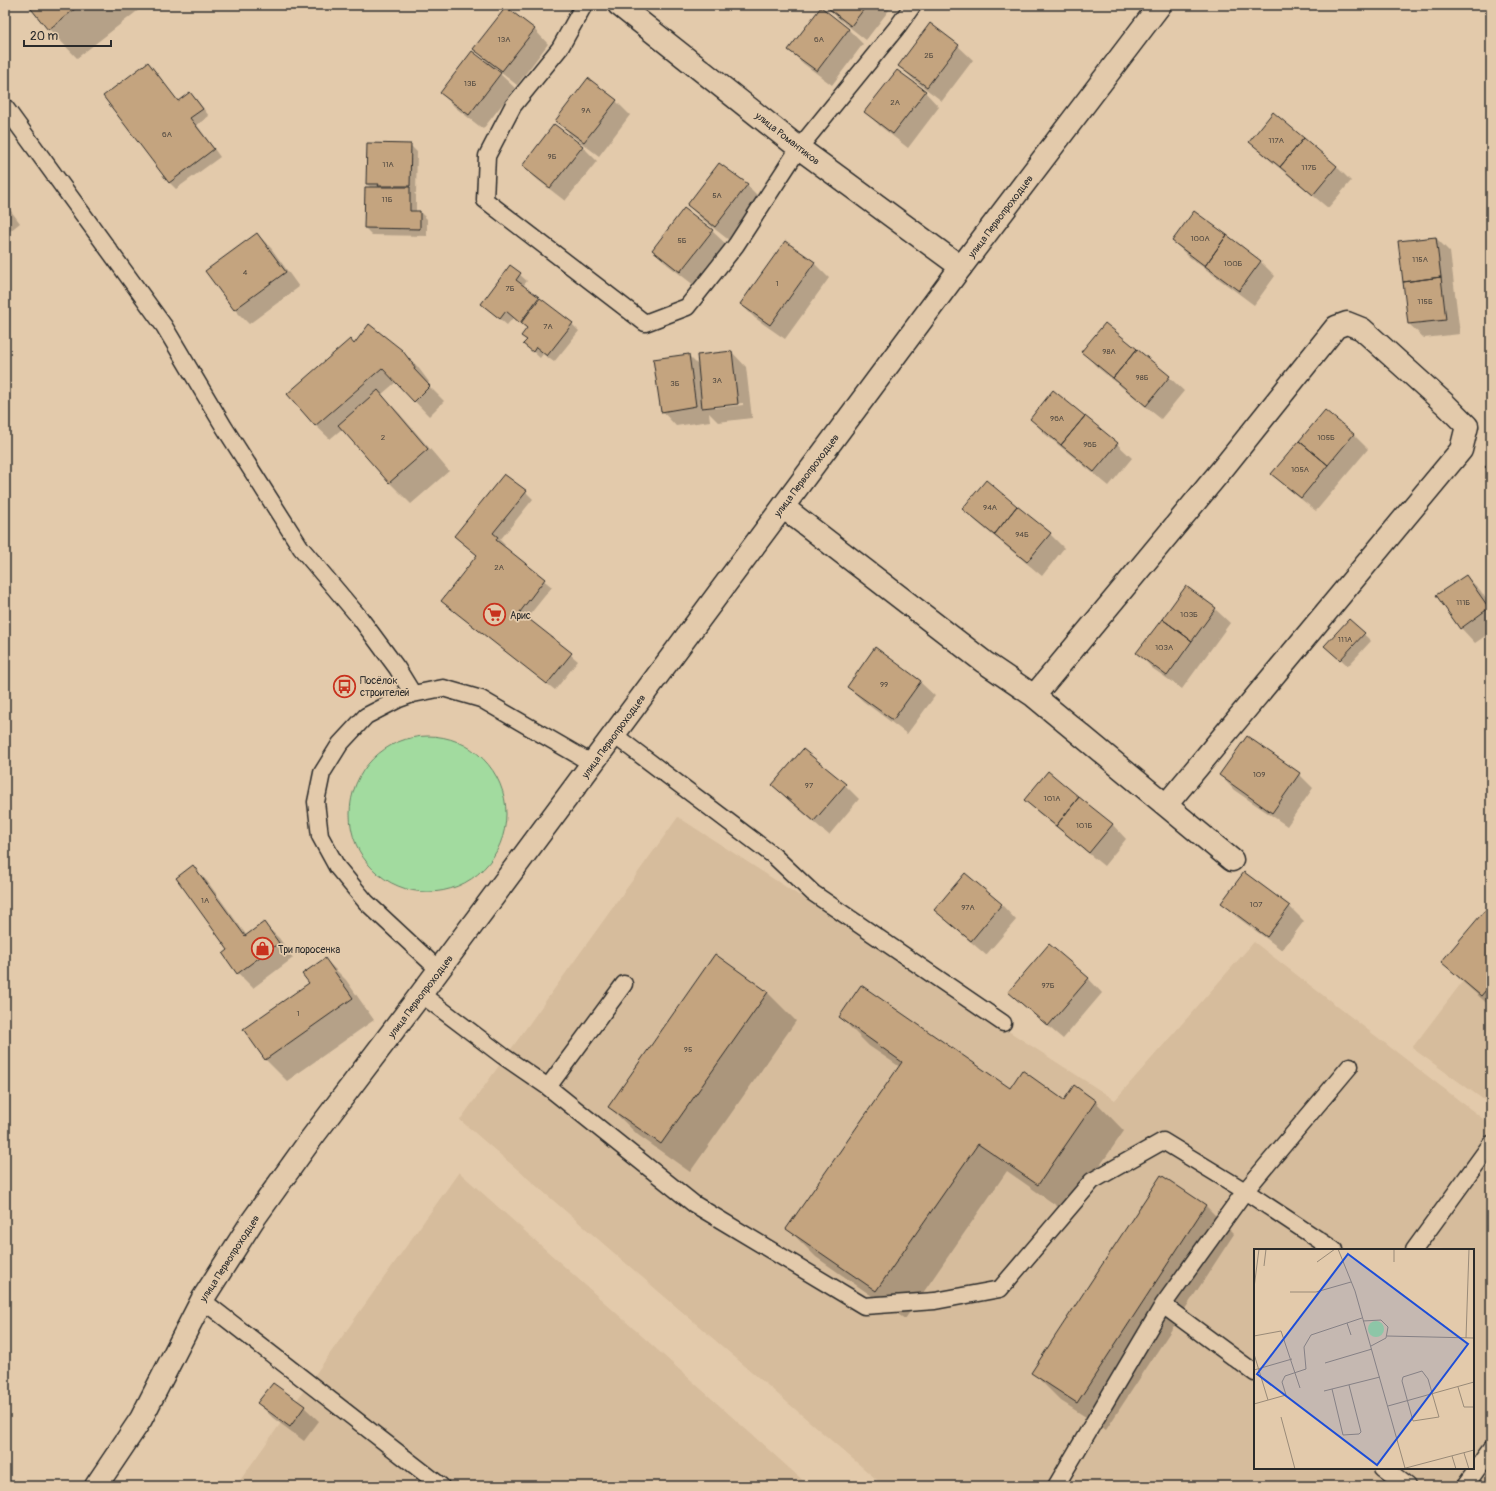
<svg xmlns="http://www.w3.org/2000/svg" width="1496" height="1491" font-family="Pangolin,sans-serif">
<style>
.built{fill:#d6bc9c;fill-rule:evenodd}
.green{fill:#a2db9f;stroke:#668365}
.shadow{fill:#0003;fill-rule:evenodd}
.building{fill:#c4a47f;stroke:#2b2b2b}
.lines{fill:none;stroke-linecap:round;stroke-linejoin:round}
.service-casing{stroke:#2b2b2b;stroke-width:19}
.minor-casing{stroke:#2b2b2b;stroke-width:25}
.tertiary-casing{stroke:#2b2b2b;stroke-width:25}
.service{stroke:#e3caab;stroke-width:16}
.minor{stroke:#e3caab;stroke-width:22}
.tertiary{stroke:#e3caab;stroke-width:22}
.labels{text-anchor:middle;stroke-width:3.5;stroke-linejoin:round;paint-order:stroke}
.number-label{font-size:8px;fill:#514940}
.street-label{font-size:10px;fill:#2b2b2b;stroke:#e3caab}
.poi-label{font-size:10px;fill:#2b2b2b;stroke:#e3caab;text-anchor:start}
.inset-road{fill:none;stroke:#998a78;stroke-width:1}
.view{fill:#1d4ed8;fill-opacity:0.15;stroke:#1d4ed8;stroke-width:2}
.inset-edge{fill:none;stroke:#2b2b2b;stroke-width:2}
</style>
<rect width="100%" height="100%" fill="#e3caab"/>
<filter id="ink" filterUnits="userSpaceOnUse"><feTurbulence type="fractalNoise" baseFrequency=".025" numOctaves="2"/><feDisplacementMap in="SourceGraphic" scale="8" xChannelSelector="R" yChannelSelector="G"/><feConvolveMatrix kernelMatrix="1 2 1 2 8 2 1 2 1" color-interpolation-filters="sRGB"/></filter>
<g filter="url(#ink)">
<!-- built -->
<path class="built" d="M678,817l437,283 139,-158 237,183v361h-607l-424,-366zM1255,1250h218v218h-218z
M1491,944v161l-79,-57z
M459,1172l350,314h-573z"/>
<!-- green -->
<path class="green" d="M350 814a78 78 0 1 1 156 0a78 78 0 1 1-156 0Z"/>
<!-- shadow -->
<path class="shadow" d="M29,5h116l-68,53 -28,-29z
M825,5h68l-27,35 -28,-22z
M989,5h40l-37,3z
M821,9l28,21 14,14 -31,41 -28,-21 -15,-14z
M931,25l27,21 15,14 -31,41 -28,-21 -14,-14z
M534,29l14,15 -31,41 -17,-13 -1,1 16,15 -32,41 -27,-21 -15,-15 50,-27 -16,-17z
M148,64l7,7 24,31 11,-9 7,7 12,16 -12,9 23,32 -44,32 -7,-7z
M925,92l14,15 -31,41 -28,-22 -14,-14z
M616,101l14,14 -31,41 -28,-21 -14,-15z
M1250,142l86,24 15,15 -23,27 -63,-52z
M410,145l7,7 -1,41h-2l2,2v17h4l7,7v17l-55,-1 -7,-7 6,-40 -4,-4z
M582,146l15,15 -32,40 -27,-21 -15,-14z
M719,164l28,21 15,15 -32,41 -28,-22 -14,-14z
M5,203l15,20 -15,12z
M1194,213l67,49 14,14 -21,29 -66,-49 -15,-15z
M712,231l15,14 -32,41 -27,-21 -15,-15z
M257,234l14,14 28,39 -50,37 -14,-14 -29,-39z
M1436,238l14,14 10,82 -36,4 -15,-14z
M785,242l29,21 15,15 -44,61 -30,-21 -14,-14z
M510,266l17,15 -4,5 49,38 7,7 -25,31 -11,-8 -3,4 -15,-14 2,-3 -5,-5 6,-7 -15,-11 -6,7 -25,-21z
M1105,325l64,52 15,14 -23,28 -64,-52 -14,-15z
M354,345l48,6 15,15 12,16 -2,2 17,17 -15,15 -33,-34 -15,13 18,18 50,58 -38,33 -22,-22 -46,-54 -13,11 -15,-14z
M732,352l14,15 6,51 -34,4 -9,-9 1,8 -34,5 -14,-15 26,-56 11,11zM743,403v2l-28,3v-2z
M1054,392l63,52 15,14 -23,28 -64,-52 -14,-15z
M1353,434l15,15 -52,62 -29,-23 -14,-14z
M526,492l7,7 -33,41 5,5 -2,2 49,40 -25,31 51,43 -23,29 -106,-83 -7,-6 36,-45 -23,-20z
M964,509l86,25 14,14 -22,28 -64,-53z
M1466,576l14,14 11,16v26l-16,11 -14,-15z
M1215,609l15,14 -48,66 -30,-21 -14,-15z
M1349,620l22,21 -23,25 -15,-14z
M920,682l15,14 -28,38 -44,-33 -15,-14z
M1299,774l14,14 -26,38 -53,-36 -14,-15z
M773,785h72l14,14 -30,36 -41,-35z
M1025,800l87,24 14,15 -22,27 -64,-52z
M193,867l14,14 40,55 17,-12 15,14 14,20 -40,30 -15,-15 -14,-19 6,-4z
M965,874l37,31 14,15 -30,35 -36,-31 -15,-14z
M1223,903l66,3 15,15 -22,29 -45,-33z
M1491,905v102l-27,-24 -22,-21z
M325,959l21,21 28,40 -87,61 -22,-22z
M1088,978l14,15 -39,46 -39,-33 -15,-14z
M767,992l29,29 -106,151 -52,-37 -29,-28z
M840,1017l170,72 54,12 10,-14 22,15 28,29 -57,82 -60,-42 -102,148 -89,-62 -29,-29 113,-161 -31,-21z
M1206,1206l28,28 -128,196 -45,-29 -28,-28z
M258,1403l46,4 15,14 -15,20 -31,-23z"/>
<!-- building -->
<path class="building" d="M28,5h52l-32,25z
M824,5h43l-16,21z
M506,7l29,22 -33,42 -29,-22z
M821,7l28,22 -32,42 -29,-21z
M930,23l29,22 -32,42 -29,-21z
M472,51l29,22 -32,42 -29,-22z
M148,62l30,39 12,-9 13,17 -13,9 24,31 -45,34 -66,-87z
M897,70l29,21 -33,43 -29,-22z
M588,78l29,22 -33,42 -29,-21z
M1273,112l31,26 -24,29 -31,-25z
M554,124l29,22 -33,42 -28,-22z
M1304,138l33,28 -24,29 -33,-28z
M367,143l44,1 -1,42h-32l1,-2h-13z
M719,163l29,21 -33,43 -28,-22z
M365,187h45v24h10v18l-56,-1z
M684,208l29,22 -33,42 -28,-22z
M1194,211l33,24 -22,31 -33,-25z
M257,233l29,39 -52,38 -29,-39z
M1227,235l34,26 -22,30 -34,-25z
M1436,237l5,40 -38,5 -5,-41z
M785,241l30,21 -45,63 -30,-21z
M510,265l11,8 -5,7 23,17 -19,26 -14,-12 -6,8 -19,-15z
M1441,277l5,43 -38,4 -5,-42z
M540,298l33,25 -26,33 -11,-9 -3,5 -10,-8 4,-4 -6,-4 6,-8 -6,-5z
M1105,323l32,26 -24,29 -32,-26z
M369,324l33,26 13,17 -1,2 16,17 -16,16 -32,-34 -67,58 -28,-32 63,-55 4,5z
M1137,349l33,27 -24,30 -33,-28z
M732,351l6,53 -36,4 -5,-53z
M689,354l7,52 -35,6 -8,-53z
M378,390l50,59 -39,34 -51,-58z
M1053,390l32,26 -24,29 -31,-26z
M1325,410l29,24 -26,31 -29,-24z
M1085,416l33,27 -24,29 -33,-27z
M1299,441l29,24 -27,33 -30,-24z
M1491,461v11l-6,-5z
M504,474l23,17 -34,42 5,4 -2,3 49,39 -25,33 52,41 -25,31 -106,-83 36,-46 -23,-19z
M986,480l31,26 -23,29 -32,-26z
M1017,506l34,27 -24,29 -33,-27z
M1466,575l23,33 -29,21 -24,-34z
M1186,586l30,22 -24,33 -30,-22z
M1162,619l30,22 -25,35 -31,-23z
M1349,619l16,14 -25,27 -16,-14z
M875,647l46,34 -28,39 -46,-33z
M1247,736l53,37 -28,40 -53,-38z
M803,749l43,35 -32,37 -42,-36z
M1048,771l31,26 -23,29 -32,-26z
M1079,797l34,27 -24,29 -33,-27z
M193,865l52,71 19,-14 15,21 -42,31 -14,-20 5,-4 -52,-72z
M1244,872l46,34 -23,31 -46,-34z
M965,873l37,31 -31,37 -37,-31z
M1491,903v81l-10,12 -40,-34z
M1049,944l40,34 -41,48 -40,-34z
M715,954l53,38 -107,152 -53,-37z
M325,958l28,40 -88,62 -22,-31 66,-46 -7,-9z
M861,985l149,103 12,-18 42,30 10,-15 22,16 -58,84 -60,-41 -102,147 -90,-62 116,-167 -63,-45z
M1161,1175l45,30 -129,198 -46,-30z
M273,1383l32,23 -15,21 -33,-24z"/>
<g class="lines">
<defs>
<path id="service" d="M584,5l-24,43 -47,58 -26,50 -2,44 160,123 42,-16 49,-62 63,-97 99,-122 15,-21
M5,107l159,219 60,101 77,121 59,70 37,50 16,26
M614,735l160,121 39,37 190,130
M439,970l-73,-68 -29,-35 -17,-31 -4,-34 6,-29 18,-29 26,-28 33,-17 14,-5 30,-6 38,11 112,65
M421,994l82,62 45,31 76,-103
M548,1087l146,117 170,102 71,-5 65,-12 92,-108 71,-40 82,50 89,59
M1414,1250l77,-106
M202,1300l239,186
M1163,1305l92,68
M1383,1468l24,18
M1056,1486l107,-181 82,-114 105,-125
M1465,1486l26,-36"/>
<path id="minor" d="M619,5l180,143 162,119
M783,507l201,155 50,34 198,164
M1034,696l190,-229 112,-140 11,-4 15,6 84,76 21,21 -6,24 -295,355"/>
<path id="tertiary" d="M96,1486l45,-67 61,-119 51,-80 58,-81 110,-145 540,-727 199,-262"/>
</defs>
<!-- service casing -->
<use href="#service" class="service-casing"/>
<!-- minor casing -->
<use href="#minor" class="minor-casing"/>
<!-- tertiary casing -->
<use href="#tertiary" class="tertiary-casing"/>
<!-- service -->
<use href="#service" class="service"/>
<!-- minor -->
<use href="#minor" class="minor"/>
<!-- tertiary -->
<use href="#tertiary" class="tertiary"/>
</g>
</g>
<!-- icons -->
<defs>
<symbol id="supermarket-ring" viewBox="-11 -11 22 22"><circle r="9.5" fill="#e3caab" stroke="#c8321e" stroke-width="1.5"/><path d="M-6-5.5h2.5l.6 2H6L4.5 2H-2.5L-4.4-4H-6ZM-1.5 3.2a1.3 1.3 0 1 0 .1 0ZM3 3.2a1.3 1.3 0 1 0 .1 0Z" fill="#c8321e"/></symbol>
<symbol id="bus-ring" viewBox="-11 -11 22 22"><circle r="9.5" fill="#e3caab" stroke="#c8321e" stroke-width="1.5"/><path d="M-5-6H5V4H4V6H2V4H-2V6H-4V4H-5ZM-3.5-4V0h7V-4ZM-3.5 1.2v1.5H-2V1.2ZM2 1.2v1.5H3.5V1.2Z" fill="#c8321e"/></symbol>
<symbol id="shop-ring" viewBox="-11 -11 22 22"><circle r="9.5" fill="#e3caab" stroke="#c8321e" stroke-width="1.5"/><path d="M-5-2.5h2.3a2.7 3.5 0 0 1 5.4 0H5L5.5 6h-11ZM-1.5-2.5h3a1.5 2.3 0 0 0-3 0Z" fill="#c8321e"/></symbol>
</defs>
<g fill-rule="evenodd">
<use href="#supermarket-ring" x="482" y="602" width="25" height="25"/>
<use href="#bus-ring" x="332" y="674" width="25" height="25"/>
<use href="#shop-ring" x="250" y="936" width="25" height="25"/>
</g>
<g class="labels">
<!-- number labels -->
<g class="number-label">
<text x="504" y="42">13А</text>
<text x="819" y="42">6А</text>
<text x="929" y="58">2Б</text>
<text x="470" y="86">13Б</text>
<text x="895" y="105">2А</text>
<text x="586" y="113">9А</text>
<text x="167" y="137">6А</text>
<text x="1276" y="143">117А</text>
<text x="552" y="159">9Б</text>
<text x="388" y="167">11А</text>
<text x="1309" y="170">117Б</text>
<text x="717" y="198">5А</text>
<text x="387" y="202">11Б</text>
<text x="1200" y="241">100А</text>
<text x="682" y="243">5Б</text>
<text x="1420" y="262">115А</text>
<text x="1233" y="266">100Б</text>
<text x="245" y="275">4</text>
<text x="777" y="286">1</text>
<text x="510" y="291">7Б</text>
<text x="1425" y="304">115Б</text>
<text x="548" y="329">7А</text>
<text x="1109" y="354">98А</text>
<text x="1142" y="380">98Б</text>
<text x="717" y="383">3А</text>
<text x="675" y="386">3Б</text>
<text x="1057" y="421">96А</text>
<text x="383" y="440">2</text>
<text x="1326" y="440">105Б</text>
<text x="1090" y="447">96Б</text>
<text x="1300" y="472">105А</text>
<text x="990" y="510">94А</text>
<text x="1022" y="537">94Б</text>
<text x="499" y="570">2А</text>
<text x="1463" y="605">111Б</text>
<text x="1189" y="617">103Б</text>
<text x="1345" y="642">111А</text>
<text x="1164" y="650">103А</text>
<text x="884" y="687">99</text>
<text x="1259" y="777">109</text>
<text x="809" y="788">97</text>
<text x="1052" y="801">101А</text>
<text x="1084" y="828">101Б</text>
<text x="205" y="903">1А</text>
<text x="1256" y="907">107</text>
<text x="968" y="910">97А</text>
<text x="1048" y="988">97Б</text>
<text x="298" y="1016">1</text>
<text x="688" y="1052">95</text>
</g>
<!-- street labels -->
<g class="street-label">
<text transform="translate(788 138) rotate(38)" y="4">улица Романтиков</text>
<text transform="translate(1000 216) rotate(-53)" y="4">улица Первопроходцев</text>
<text transform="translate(806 475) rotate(-53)" y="4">улица Первопроходцев</text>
<text transform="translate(613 736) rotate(-54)" y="4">улица Первопроходцев</text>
<text transform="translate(420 996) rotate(-53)" y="4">улица Первопроходцев</text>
<text transform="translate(229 1258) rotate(-57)" y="4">улица Первопроходцев</text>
</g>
<!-- poi labels -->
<g class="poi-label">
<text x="510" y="619">Арис</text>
<text x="360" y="684">Посёлок<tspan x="360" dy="12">строителей</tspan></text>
<text x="278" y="953">Три поросенка</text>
</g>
</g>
<!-- overview -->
<g transform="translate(1254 1249)">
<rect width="220" height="220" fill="#e3caab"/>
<path d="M114 80a8 8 0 1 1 16 0a8 8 0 1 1-16 0Z" fill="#a2db9f"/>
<path class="inset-road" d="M84,0l17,42 50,177M63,13l18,-13M140,13v-13M10,17l2,-17M0,39l5,-39M36,43h26l35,-10M109,72l18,-1 7,7 -2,11 -15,8M97,86l-4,-12 15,-5M0,87l27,-5 19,57M133,87l87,2M212,89l3,-89M0,105l14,46M71,114l47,-14M0,121l38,-11M168,122l6,8 11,38 -26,4 -11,-40 1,-4zM204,138l6,20h10M78,140l11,46 16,-1 2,-2 -12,-47M70,142l56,-14M0,155l32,-9 -4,-13 3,-6 21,-7 -2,-22 7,-12 36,-12M134,157l86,-24M27,168l14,52M210,204l5,16M198,207l4,13M148,220l72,-19"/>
<path class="view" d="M94,5l120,90 -91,121 -120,-91z"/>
<rect width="220" height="220" class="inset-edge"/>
</g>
<!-- margin -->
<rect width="1496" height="1491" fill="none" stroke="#e3caab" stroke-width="20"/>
<rect x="10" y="10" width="1476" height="1471" fill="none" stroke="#2b2b2b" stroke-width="1.5" filter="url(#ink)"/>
<!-- scale -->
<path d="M24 40v6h87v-6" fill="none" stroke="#2b2b2b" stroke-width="2"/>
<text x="30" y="40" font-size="12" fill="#2b2b2b" stroke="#e3caab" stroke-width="3" paint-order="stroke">20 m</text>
</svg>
